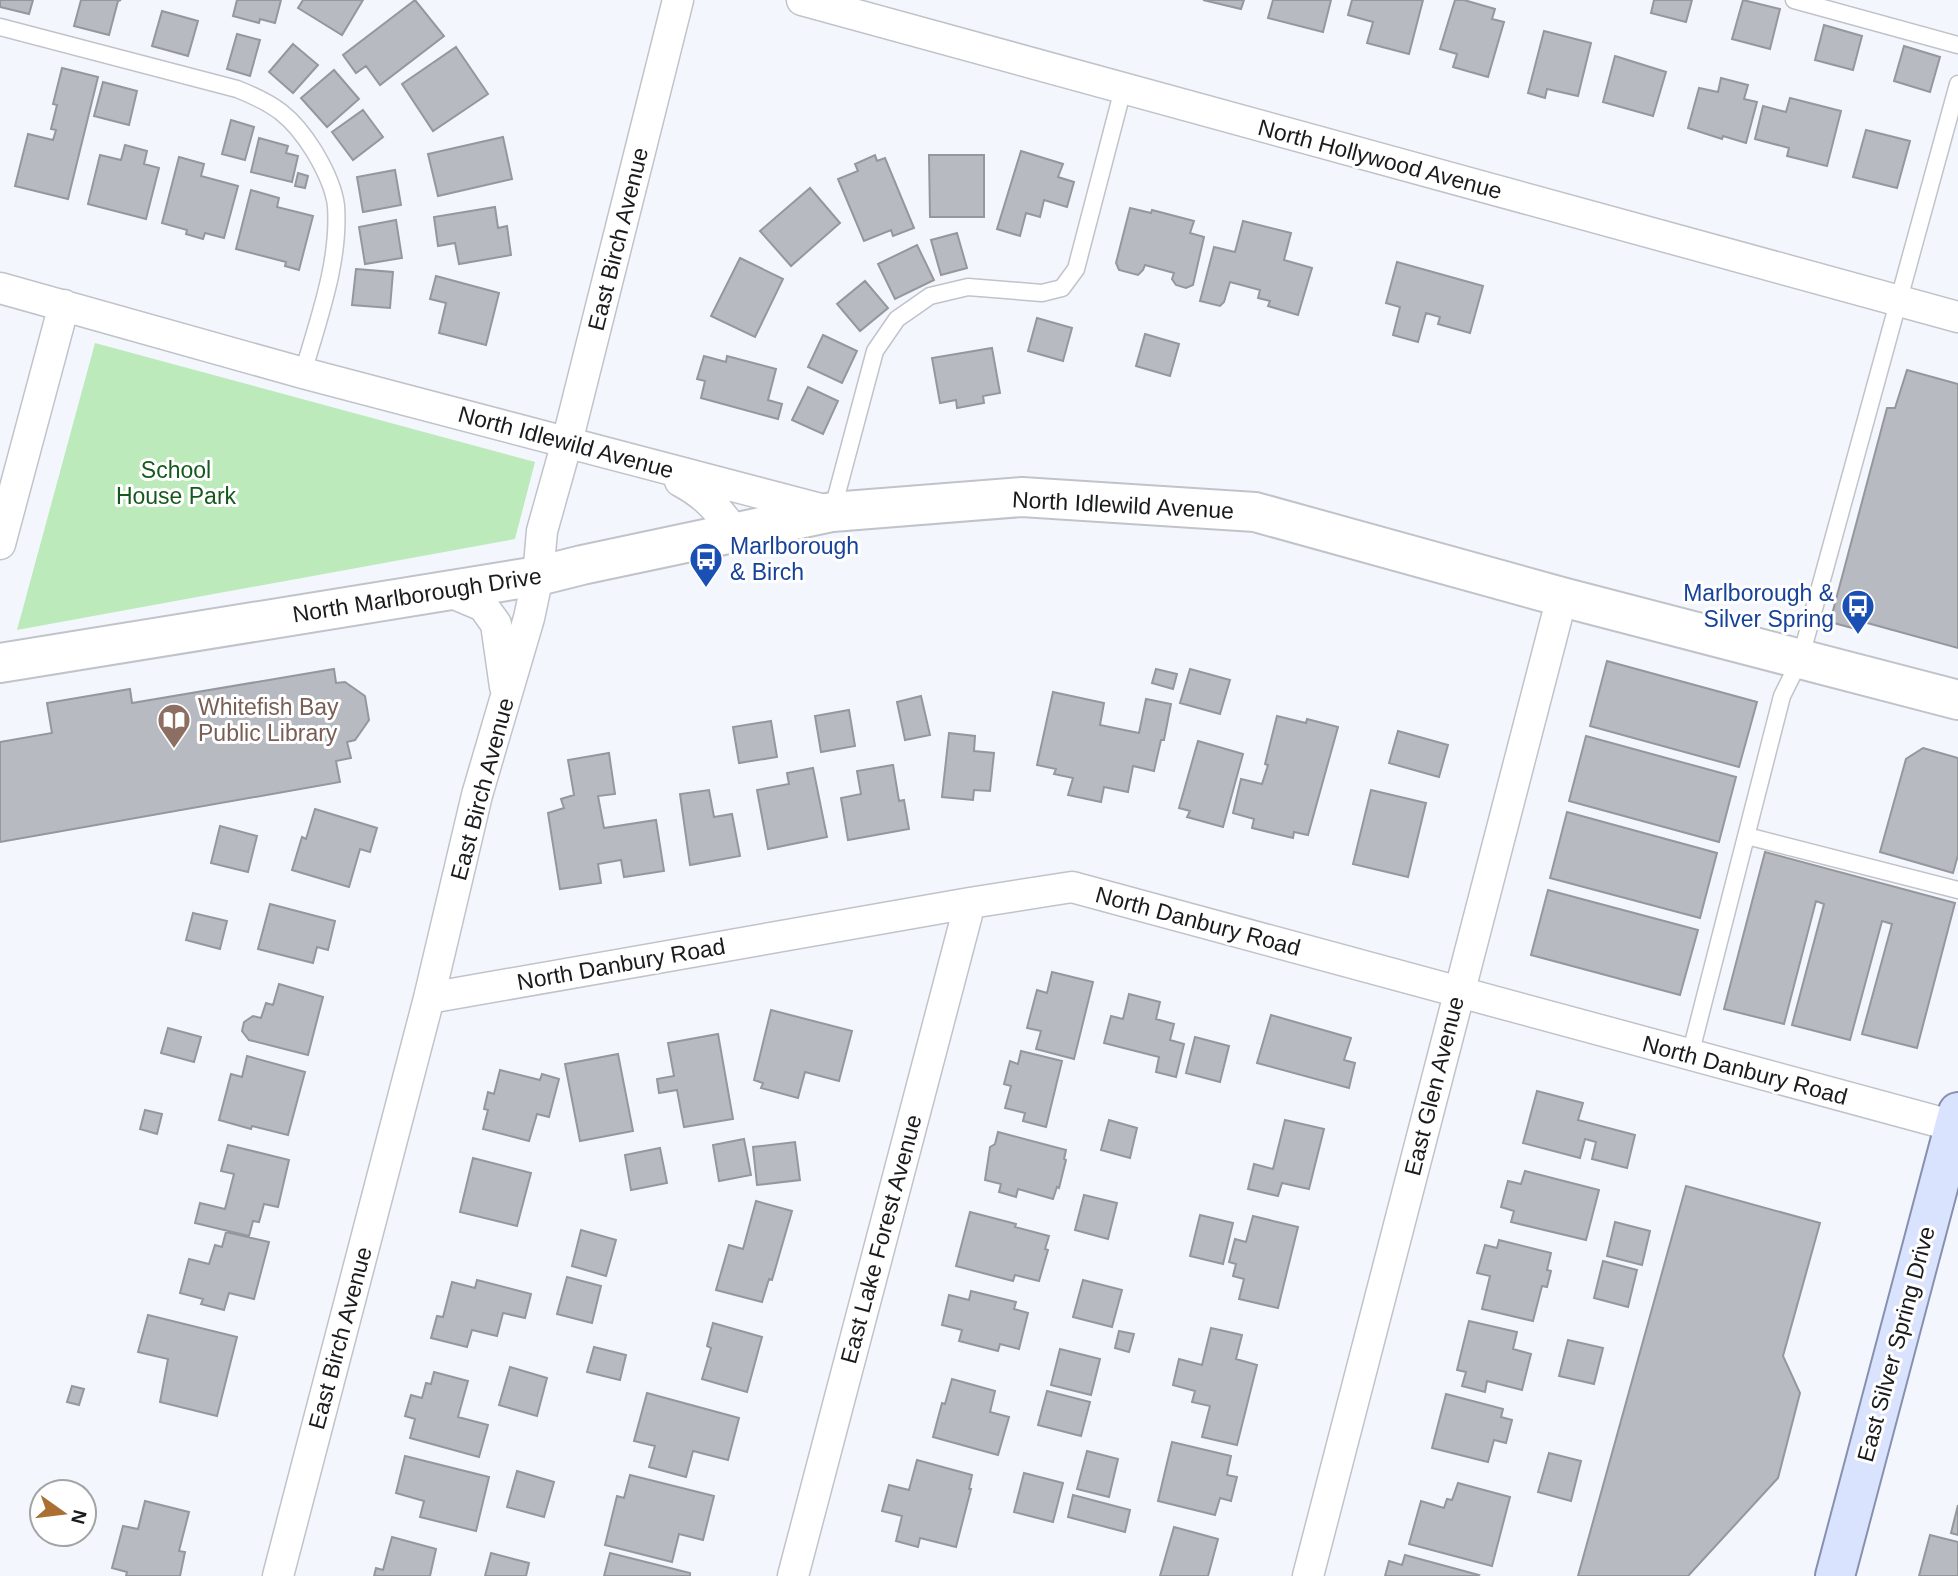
<svg xmlns="http://www.w3.org/2000/svg" width="1958" height="1576" font-family="Helvetica,sans-serif">
<style>
.green{fill:#bceabb}
.building{fill:#b7bbc1;stroke:#94989d;stroke-width:2}
.lines{fill:none;stroke-linecap:round;stroke-linejoin:round}
.service-casing{stroke:#c0c3c9;stroke-width:19}
.minor-casing{stroke:#c0c3c9;stroke-width:33}
.tertiary-casing{stroke:#c0c3c9;stroke-width:42}
.primary-casing{stroke:#8791af;stroke-width:42}
.service{stroke:#fff;stroke-width:16}
.minor{stroke:#fff;stroke-width:30}
.tertiary{stroke:#fff;stroke-width:38}
.primary{stroke:#dae3fe;stroke-width:38}
.labels{text-anchor:middle;stroke-width:6;stroke-linejoin:round;paint-order:stroke}
.street-label{font-size:23px;fill:#1a1b1d;stroke:#fff}
.park-label{font-size:23px;fill:#155a1c;stroke:#fff}
.transit-label{font-size:23px;fill:#164399;stroke:#fff;text-anchor:start}
.education-label{font-size:23px;fill:#785e54;stroke:#fff;text-anchor:start}
</style>
<rect width="100%" height="100%" fill="#f3f7fd"/>
<!-- green -->
<path class="green" d="M95,343l440,119 -20,77 -498,91z"/>
<!-- building -->
<path class="building" d="M0,0h33l-4,14 -29,-7z
M81,0h40l-3,1 -9,34 -35,-9z
M237,0h44l-6,23 -15,-4 -1,4 -26,-7z
M303,0h60l-21,35 -44,-27z
M415,0l29,36 -64,49 -14,-19 -10,7 -13,-18z
M1203,0h41l-3,9z
M1273,0h58l-8,32 -55,-14z
M1352,0h71l-14,54 -42,-11 6,-21 -25,-7z
M1455,0h9l31,9 -3,10 12,3 -16,55 -35,-10 4,-13 -17,-5z
M1654,0h38l-6,22 -35,-9z
M1743,0l37,9 -10,40 -38,-10z
M162,11l36,10 -10,35 -36,-10z
M1824,25l38,11 -9,34 -38,-10z
M1544,31l47,12 -13,53 -31,-7 -2,9 -17,-5z
M237,34l23,6 -10,36 -23,-7z
M293,44l25,21 -25,28 -24,-21z
M1904,46l36,11 -10,35 -36,-11z
M456,47l32,47 -55,37 -31,-47z
M1615,56l51,16 -13,44 -50,-14z
M62,68l36,9 -30,122 -53,-13 13,-52 25,6 3,-10 -5,-1 6,-24 -4,-1z
M334,70l25,29 -32,28 -26,-29z
M1721,78l27,7 -4,14 13,3 -11,41 -23,-7 -1,3 -34,-11 11,-40 19,4z
M103,82l34,9 -8,34 -35,-9z
M1790,98l51,13 -14,55 -40,-10 2,-8 -34,-9 8,-33 23,6z
M363,110l20,27 -30,23 -21,-28z
M231,120l23,7 -9,33 -23,-6z
M1866,130l44,11 -13,47 -44,-11z
M503,137l9,42 -74,17 -10,-42z
M259,138l29,8 -2,7 12,3 -6,26 -41,-10z
M125,145l22,6 -3,13 15,4 -13,51 -58,-15 12,-49 21,5z
M1021,151l42,13 -5,13 16,5 -7,25 -23,-7 -4,17 -14,-4 -6,23 -23,-7z
M875,155l2,6 8,-3 29,70 -21,8 -2,-6 -27,11 -26,-62 20,-8 -3,-7z
M929,155h55v62h-54z
M179,157l25,7 -3,12 37,10 -14,52 -19,-5 -2,6 -17,-5 1,-4 -25,-7z
M395,170l6,35 -38,7 -6,-35z
M298,173l10,3 -3,12 -10,-2z
M810,188l30,35 -49,43 -31,-35z
M251,190l28,8 -2,9 36,9 -14,54 -14,-4 1,-4 -50,-13z
M495,207l3,21 9,-2 4,29 -52,9 -4,-21 -17,3 -4,-29z
M1130,208l21,5 1,-3 42,11 -4,12 14,4 -11,48 -7,3 -10,-3 -4,-6 2,-6 -29,-8 -2,5 -5,5 -19,-5 -3,-7z
M396,220l6,38 -37,6 -6,-37z
M1243,221l48,12 -7,27 28,8 -14,47 -30,-9 2,-5 -12,-3 2,-8 -30,-8 -6,20 -4,4 -20,-5 14,-54 21,5z
M957,233l10,35 -26,7 -10,-35z
M917,245l17,35 -39,19 -17,-35z
M740,258l43,21 -28,58 -44,-21z
M1397,262l86,24 -13,47 -32,-9 2,-7 -14,-4 -8,29 -25,-7 7,-28 -14,-4z
M356,269l37,3 -3,36 -38,-3z
M436,276l63,17 -13,52 -47,-12 7,-30 -16,-4z
M865,281l23,27 -28,23 -23,-27z
M1037,318l35,10 -9,33 -35,-10z
M1145,334l34,10 -9,32 -34,-10z
M823,335l34,16 -15,32 -34,-16z
M992,348l8,45 -17,3 1,7 -27,5 -1,-8 -16,3 -8,-45z
M704,356l22,6 1,-6 49,13 -8,31 14,4 -4,15 -77,-21 4,-17 -8,-2z
M1907,370l51,14v264l-98,-27 -4,8 -26,-7 57,-214h8z
M808,387l30,14 -15,33 -31,-14z
M1607,661l150,41 -18,65 -149,-41z
M334,669l2,14 9,-1 20,14 4,24 -14,20 -8,2 4,16 -15,3 4,21 -340,60v-100l52,-9 -5,-30 83,-14 2,14z
M1156,669l21,5 -4,15 -21,-6z
M1190,669l40,11 -10,34 -40,-11z
M1053,692l51,11 -4,22 39,8 7,-34 25,5 -7,36h-3l-7,31 -21,-5 -5,26 -24,-5 -3,15 -33,-7 5,-17 -19,-4 2,-5 -19,-4z
M921,696l9,39 -25,5 -8,-38z
M849,710l6,36 -34,6 -6,-36z
M1277,716l29,7 1,-4 31,8 -30,108 -14,-3 -1,6 -41,-10 2,-9 -21,-6 8,-34 21,5 6,-19 -3,-1z
M771,721l6,36 -38,6 -6,-36z
M1398,731l50,14 -9,32 -50,-14z
M949,733l26,3 -1,15 20,2 -4,38 -16,-1 -1,10 -31,-3z
M1586,736l150,41 -17,65 -150,-41z
M1198,741l45,13 -20,73 -36,-10 3,-6 -11,-3z
M1923,748l35,10v97l-5,18 -73,-21 26,-93z
M609,753l6,41 -17,2 6,32 52,-8 8,51 -40,6 -3,-17 -23,4 3,19 -41,6 -12,-76 16,-5 -3,-9 13,-4 -6,-35z
M893,765l6,36 5,-1 5,29 -61,11 -7,-42 20,-4 -4,-23z
M813,768l14,69 -59,12 -11,-59 32,-6 -2,-11z
M709,790l5,27 18,-3 8,42 -50,9 -10,-71z
M1371,790l55,13 -18,74 -55,-13z
M315,809l62,19 -7,24 -10,-3 -11,38 -57,-17 10,-33 4,2z
M1567,812l150,41 -17,65 -150,-40z
M220,826l37,10 -9,36 -37,-9z
M1765,852l190,51 -38,145 -55,-14 30,-110 -10,-3 -32,119 -58,-15 32,-121 -8,-3 -32,123 -60,-15z
M1548,890l150,40 -18,65 -149,-40z
M270,904l65,17 -7,29 -11,-3 -4,16 -55,-14z
M193,913l34,8 -7,28 -34,-9z
M1052,972l41,10 -19,77 -38,-10 5,-18 -14,-3 10,-38 10,3z
M279,984l44,13 -15,58 -59,-15 -7,-9 2,-9 9,-6 8,2 5,-15 7,2z
M1129,994l31,8 -4,17 18,5 -4,16 14,4 -8,33 -20,-5 3,-15 -55,-14 7,-27 12,3z
M771,1010l81,21 -13,50 -34,-9 -7,26 -37,-10 2,-5 -9,-3z
M1271,1015l80,23 -7,22 11,3 -6,25 -92,-25z
M168,1028l33,9 -7,25 -33,-9z
M718,1034l15,85 -49,8 -7,-37 -18,3 -2,-14 17,-3 -6,-33z
M1195,1037l34,9 -9,36 -34,-9z
M1021,1051l41,10 -16,66 -23,-6 2,-8 -20,-5 6,-22 -7,-2 6,-23 8,3z
M618,1054l15,77 -53,10 -15,-77z
M247,1056l58,16 -17,63 -36,-9 -1,3 -32,-9 12,-46 11,3z
M500,1070l40,10 2,-6 17,5 -10,38 -12,-3 -8,27 -46,-12 5,-19 -4,-1 4,-17 6,2z
M1537,1091l46,12 -5,17 57,15 -8,33 -35,-9 4,-17 -11,-3 -5,19 -57,-15z
M145,1110l17,4 -5,20 -17,-5z
M1109,1120l28,8 -7,30 -29,-8z
M1285,1120l39,9 -15,60 -27,-6 -4,13 -30,-7 6,-25 19,5z
M998,1132l68,18 -2,9 2,1 -7,28 -2,-1 -4,12 -35,-10 -2,8 -17,-5 2,-8 -16,-4 5,-33 5,-3z
M744,1139l7,36 -32,6 -6,-36z
M795,1142l5,38 -43,5 -4,-38z
M228,1145l61,15 -11,47 -14,-3 -5,18 -6,-1 -4,15 -54,-13 5,-20 25,6 9,-35 -13,-3z
M660,1148l7,35 -36,7 -6,-35z
M473,1158l58,15 -14,53 -57,-14z
M1525,1171l74,19 -13,50 -75,-18 3,-11 -13,-4 7,-26 13,3z
M1686,1186l134,37 -37,133 17,37 -22,85 -90,98h-110z
M1084,1195l33,8 -9,36 -33,-9z
M756,1201l36,10 -20,69 -3,-1 -7,23 -46,-12 13,-45 14,4z
M970,1212l46,12 -1,3 34,9 -4,13 3,1 -9,31 -24,-6 -2,6 -57,-15z
M1200,1215l33,8 -10,41 -33,-8z
M1253,1216l45,11 -20,81 -39,-9 5,-20 -11,-3 3,-12 -7,-2 6,-23 11,3z
M1615,1222l35,9 -8,34 -35,-9z
M581,1230l35,10 -10,36 -34,-10z
M226,1232l43,10 -15,57 -25,-6 -5,17 -23,-6 2,-5 -23,-6 9,-34 20,5 6,-19 7,2z
M1499,1240l52,13 -4,17 4,1 -4,16 -5,-1 -9,35 -51,-12 8,-33 -13,-3 8,-28 12,3z
M1603,1261l34,9 -9,37 -34,-9z
M567,1277l34,9 -9,37 -35,-9z
M477,1280l54,14 -6,24 -22,-5 -6,23 -25,-6 -5,17 -36,-9 6,-22 6,1 9,-35 23,6z
M1083,1280l39,10 -10,37 -39,-10z
M971,1291l45,11 -2,7 14,4 -9,36 -19,-5 -2,7 -39,-10 3,-11 -20,-5 7,-30 20,5z
M148,1315l89,22 -20,79 -57,-14 8,-43 -30,-7z
M1469,1321l48,11 -4,17 18,5 -9,36 -35,-9 -2,11 -23,-6 4,-14 -9,-2z
M713,1323l49,14 -15,55 -45,-13 9,-31 -4,-2z
M1211,1328l31,7 -6,24 21,6 -20,80 -35,-8 8,-31 -18,-4 3,-11 -22,-6 6,-26 23,6z
M1119,1331l15,3 -5,18 -14,-4z
M1568,1340l35,8 -9,36 -35,-8z
M594,1347l32,8 -6,25 -33,-8z
M1060,1349l40,10 -9,36 -40,-10z
M510,1367l37,11 -10,38 -38,-11z
M434,1372l34,9 -10,36 30,8 -9,32 -69,-19 5,-19 -10,-3 6,-21 11,3 4,-15 5,1z
M952,1379l43,12 -5,21 19,5 -11,38 -65,-18 9,-34 3,1z
M72,1386l12,3 -5,16 -12,-3z
M1047,1391l43,11 -9,34 -43,-11z
M647,1393l92,25 -11,42 -35,-9 -7,26 -37,-10 6,-21 -21,-5z
M1446,1394l57,15 -2,8 11,3 -6,23 -12,-3 -6,22 -56,-14z
M1172,1442l59,14 -4,19 10,2 -6,24 -11,-3 -5,17 -57,-14z
M1087,1451l31,8 -9,38 -32,-8z
M1549,1453l32,8 -10,40 -33,-9z
M405,1456l84,21 -13,54 -56,-14 4,-16 -28,-8z
M917,1460l55,15 -3,14h2l-15,58 -36,-9 -2,9 -22,-6 6,-25 -20,-5 7,-26 20,5z
M517,1471l37,11 -10,35 -37,-10z
M1024,1473l39,10 -10,39 -39,-10z
M630,1475l84,21 -11,44 -24,-6 -7,28 -67,-17 12,-49 7,2z
M1458,1483l52,14 -18,69 -83,-22 12,-43 23,7 3,-9 5,1z
M1073,1495l57,15 -5,22 -57,-15z
M145,1501l44,11 -10,39 6,1 -5,24h-54l1,-4 -15,-4 11,-42 15,3z
M1958,1505v30l-7,-2z
M1174,1527l44,12 -10,37h-48z
M1930,1535l28,7v34h-39z
M392,1537l44,12 -6,27h-56l2,-8 7,2z
M491,1553l38,10 -3,13h-41z
M610,1553l80,20v3h-86z
M1405,1555l74,20 -1,1h-93l4,-15 13,4z"/>
<g class="lines">
<defs>
<path id="service" d="M1794,0l164,45
M0,27l237,62c38,15 55,27 77,62 9,15 20,37 22,55 4,56 -18,114 -33,167
M832,512l43,-161 22,-32 33,-23 38,-9 74,6 20,-5 14,-19 47,-180
M1747,836l211,54
M1690,1055l92,-359 18,-36 158,-576"/>
<path id="minor" d="M802,0l1156,317
M0,288l303,85 525,138
M680,481c25,13 39,29 55,52
M0,544l64,-239
M445,590l38,16 13,18 9,63
M429,998l541,-95 102,-16 882,239
M278,1576l151,-578 48,-203 52,-177 9,-42 4,-45 25,-89 111,-442
M793,1576l177,-673
M1308,1576l254,-979"/>
<path id="tertiary" d="M0,663l538,-87 44,-11 250,-53 190,-15 233,15 307,85 396,103"/>
<path id="primary" d="M1835,1576l123,-464"/>
</defs>
<!-- service casing -->
<use href="#service" class="service-casing"/>
<!-- minor casing -->
<use href="#minor" class="minor-casing"/>
<!-- tertiary casing -->
<use href="#tertiary" class="tertiary-casing"/>
<!-- primary casing -->
<use href="#primary" class="primary-casing"/>
<!-- service -->
<use href="#service" class="service"/>
<!-- minor -->
<use href="#minor" class="minor"/>
<!-- tertiary -->
<use href="#tertiary" class="tertiary"/>
<!-- primary -->
<use href="#primary" class="primary"/>
</g>
<!-- icons -->
<defs>
<symbol id="bus-pin" viewBox="-11 -11 22 30"><path d="M0 17L-7.5 6A9.5 9.5 0 1 1 7.5 6Z" fill="#1a4fb4" stroke="#fff"/><path d="M-5-6H5V4H4V6H2V4H-2V6H-4V4H-5ZM-3.5-4V0h7V-4ZM-3.5 1.2v1.5H-2V1.2ZM2 1.2v1.5H3.5V1.2Z" fill="#fff"/></symbol>
<symbol id="library-pin" viewBox="-11 -11 22 30"><path d="M0 17L-7.5 6A9.5 9.5 0 1 1 7.5 6Z" fill="#8d6e63" stroke="#fff"/><path d="M-6-4Q-3-5.5-.7-3.5V5Q-3 3-6 4ZM6-4Q3-5.5 .7-3.5V5Q3 3 6 4Z" fill="#fff"/></symbol>
</defs>
<g fill-rule="evenodd">
<use href="#bus-pin" x="687" y="540" width="38" height="52"/>
<use href="#bus-pin" x="1839" y="587" width="38" height="52"/>
<use href="#library-pin" x="155" y="701" width="38" height="52"/>
</g>
<g class="labels">
<!-- street labels -->
<g class="street-label">
<text transform="translate(1380 159) rotate(15)" y="8">North Hollywood Avenue</text>
<text transform="translate(618 239) rotate(-76)" y="8">East Birch Avenue</text>
<text transform="translate(566 442) rotate(15)" y="8">North Idlewild Avenue</text>
<text transform="translate(1123 505) rotate(3)" y="8">North Idlewild Avenue</text>
<text transform="translate(417 595) rotate(-9)" y="8">North Marlborough Drive</text>
<text transform="translate(482 789) rotate(-75)" y="8">East Birch Avenue</text>
<text transform="translate(1198 921) rotate(15)" y="8">North Danbury Road</text>
<text transform="translate(621 964) rotate(-10)" y="8">North Danbury Road</text>
<text transform="translate(1745 1070) rotate(15)" y="8">North Danbury Road</text>
<text transform="translate(1434 1086) rotate(-76)" y="8">East Glen Avenue</text>
<text transform="translate(881 1239) rotate(-75)" y="8">East Lake Forest Avenue</text>
<text transform="translate(340 1338) rotate(-75)" y="8">East Birch Avenue</text>
<text transform="translate(1896 1344) rotate(-75)" y="8">East Silver Spring Drive</text>
</g>
<!-- park labels -->
<g class="park-label">
<text x="176" y="478">School<tspan x="176" dy="26">House Park</tspan></text>
</g>
<!-- transit labels -->
<g class="transit-label">
<text x="730" y="554">Marlborough<tspan x="730" dy="26">&amp; Birch</tspan></text>
<text x="1834" y="601" text-anchor="end">Marlborough &amp;<tspan x="1834" dy="26">Silver Spring</tspan></text>
</g>
<!-- education labels -->
<g class="education-label">
<text x="198" y="715">Whitefish Bay<tspan x="198" dy="26">Public Library</tspan></text>
</g>
</g>
<!-- north arrow -->
<g transform="translate(63 1513) rotate(104)"><circle r="33" fill="#ffffff" stroke="#a3a4a5" stroke-width="2"/>
<path d="M0-5L12 26L0 18L-12 26Z" fill="#ab7031"/>
<text y="-10" font-size="19" font-weight="bold" text-anchor="middle" fill="#1a1b1d">N</text>
</g>
</svg>
